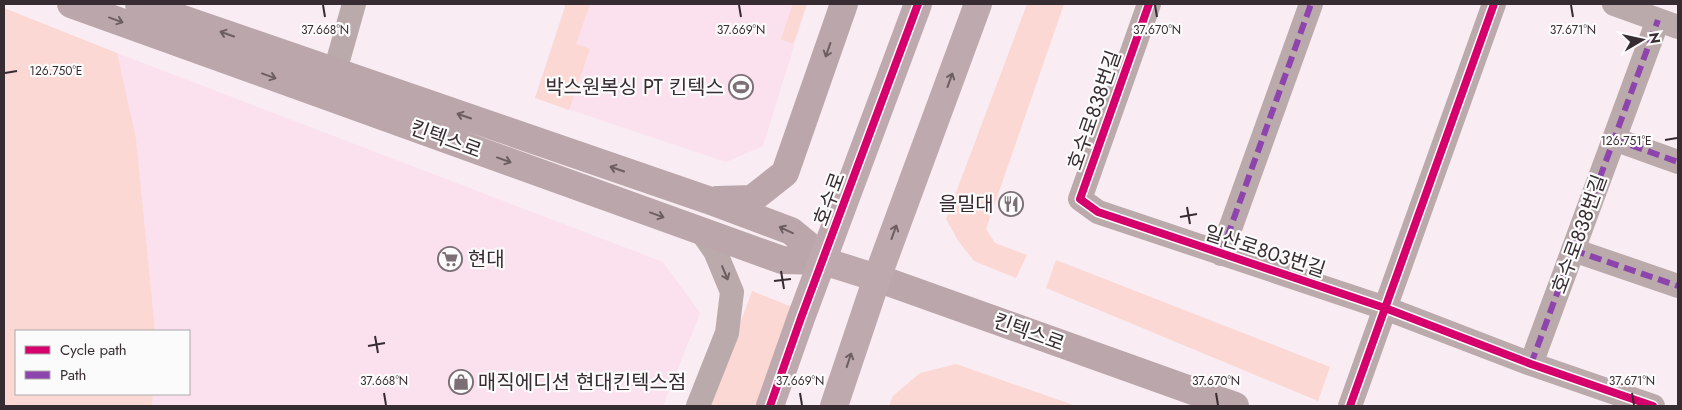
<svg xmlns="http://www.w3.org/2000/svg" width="1682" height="410" font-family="Jost,'Noto Sans KR',sans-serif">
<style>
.built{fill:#fbe1ed}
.green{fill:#fbd8d3}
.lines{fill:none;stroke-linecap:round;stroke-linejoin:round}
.street{stroke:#bbaaac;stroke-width:24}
.secondary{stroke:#bba7ab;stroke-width:28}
.primary{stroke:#beaaae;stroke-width:28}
.quiet{stroke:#8e44ad;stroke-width:6;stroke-dasharray:12 6;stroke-linecap:butt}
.cycleway-casing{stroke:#fbfbfb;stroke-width:11}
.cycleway{stroke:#d6006c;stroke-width:8}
.oneway{stroke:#6c5d62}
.oneway2{stroke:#6d5e63}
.oneway3{stroke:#6c5e62}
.ticks{fill:none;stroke:#372c31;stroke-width:2}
.labels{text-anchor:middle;stroke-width:4.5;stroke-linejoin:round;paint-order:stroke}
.poi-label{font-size:20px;fill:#372c31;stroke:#fbfbfb;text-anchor:end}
.street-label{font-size:20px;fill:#372c31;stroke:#fbfbfb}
.ticks-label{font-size:12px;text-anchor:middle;fill:#372c31;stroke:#fbfbfb;stroke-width:4.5;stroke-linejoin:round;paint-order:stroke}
</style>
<rect width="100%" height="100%" fill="#f9ecf2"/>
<!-- built -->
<path class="built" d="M566,4h241l-44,142 -37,16 -191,-64z
M117,53l546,209 37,51 -37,93h-511l1,-12h36v-63h-34z"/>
<!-- green -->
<path class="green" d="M566,4h24l-14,40 14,5 -21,61 -34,-12z
M793,4h14l-14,40 -12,-5z
M1027,4h37l-78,225 9,14 32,12 -11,23 -42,-17 -15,-19 -13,-23z
M4,8l113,45 19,86 19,192h-139v63h137l-1,12h-148z
M1056,260l274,107 -12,34 -272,-113z
M752,291l48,19 -36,96h-54z
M956,364l120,42h-78l-5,-1 -2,1h-102l4,-10 27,-23z"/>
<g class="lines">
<!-- street -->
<path class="street" d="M1149,4l-69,195 18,13 287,96 146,56 122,42
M1614,4l64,23
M335,71l19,-67
M1614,139l64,23
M1573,250l105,36
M1221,254l90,-250
M1531,364l127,-344
M698,406l29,-73 5,-41 -17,-41 -14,-20
M1350,406l144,-402"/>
<!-- secondary -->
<path class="secondary" d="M71,4l711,256 41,1
M139,4l569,196 83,31 17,14 15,16
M717,200l35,-1 33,-26 59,-169
M877,278l358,128"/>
<!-- primary -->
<path class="primary" d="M823,261l54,17
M770,406l31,-88 117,-314
M834,406l43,-128 101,-274"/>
<!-- quiet -->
<path class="quiet" d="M1614,139l64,23
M1573,250l105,36
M1221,254l90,-250
M1531,364l127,-344"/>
<defs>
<path id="cycleway" d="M1149,4l-69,195 18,13 287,96 146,56 122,42
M770,406l31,-88 117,-314
M1350,406l144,-402"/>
</defs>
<!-- cycleway casing -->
<use href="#cycleway" class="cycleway-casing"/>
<!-- cycleway -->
<use href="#cycleway" class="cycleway"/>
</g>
<!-- one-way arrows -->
<defs><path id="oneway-shaft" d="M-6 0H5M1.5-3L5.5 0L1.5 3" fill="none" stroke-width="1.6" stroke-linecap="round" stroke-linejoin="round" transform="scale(1.25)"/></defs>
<g class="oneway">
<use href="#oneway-shaft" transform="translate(116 20) rotate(20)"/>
<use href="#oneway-shaft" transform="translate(227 34) rotate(-161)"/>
<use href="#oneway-shaft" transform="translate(828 50) rotate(109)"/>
<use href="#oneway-shaft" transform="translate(269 76) rotate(20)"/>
<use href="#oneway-shaft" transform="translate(464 116) rotate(-161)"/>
<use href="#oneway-shaft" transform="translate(504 160) rotate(20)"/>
<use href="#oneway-shaft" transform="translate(617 169) rotate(-161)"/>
<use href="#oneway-shaft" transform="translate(657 215) rotate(20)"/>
<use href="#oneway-shaft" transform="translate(786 230) rotate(-155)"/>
</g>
<g class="oneway2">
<use href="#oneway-shaft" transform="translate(950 80) rotate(-70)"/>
<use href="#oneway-shaft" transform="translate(894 232) rotate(-70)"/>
<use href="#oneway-shaft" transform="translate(849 360) rotate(-72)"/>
</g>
<use class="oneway3" href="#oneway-shaft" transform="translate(725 273) rotate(67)"/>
<!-- ticks -->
<path class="ticks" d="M323,5l2,12M739,5l2,12M1155,5l2,12M1571,5l2,12M5,73l12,-2M1665,140l12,-2M1187,207l3,17M1180,217l17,-3M781,271l3,18M774,281l17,-2M375,336l3,17M368,346l17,-3M384,393l2,12M800,393l2,12M1216,393l2,12M1632,393l2,12"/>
<!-- icons -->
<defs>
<symbol id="stadium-ring" viewBox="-11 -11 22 22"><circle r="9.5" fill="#fbfbfb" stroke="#7b6f75" stroke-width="1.5"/><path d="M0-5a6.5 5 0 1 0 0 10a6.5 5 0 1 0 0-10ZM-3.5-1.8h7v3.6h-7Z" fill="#7b6f75"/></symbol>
<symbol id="restaurant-ring" viewBox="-11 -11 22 22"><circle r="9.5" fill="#fbfbfb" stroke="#7b6f75" stroke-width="1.5"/><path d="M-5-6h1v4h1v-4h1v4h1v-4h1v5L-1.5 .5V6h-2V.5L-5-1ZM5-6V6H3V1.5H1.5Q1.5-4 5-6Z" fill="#7b6f75"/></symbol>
<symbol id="supermarket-ring" viewBox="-11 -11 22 22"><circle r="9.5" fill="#fbfbfb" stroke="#7b6f75" stroke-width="1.5"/><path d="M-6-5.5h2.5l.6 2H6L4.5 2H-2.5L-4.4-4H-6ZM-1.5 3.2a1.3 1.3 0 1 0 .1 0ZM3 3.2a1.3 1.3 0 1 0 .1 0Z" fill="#7b6f75"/></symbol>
<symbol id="shop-ring" viewBox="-11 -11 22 22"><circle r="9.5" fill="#fbfbfb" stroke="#7b6f75" stroke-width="1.5"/><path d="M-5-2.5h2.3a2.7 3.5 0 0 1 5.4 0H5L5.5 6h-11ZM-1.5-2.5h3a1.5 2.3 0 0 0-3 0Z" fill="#7b6f75"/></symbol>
</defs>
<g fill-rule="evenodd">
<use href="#stadium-ring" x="727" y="73" width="28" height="28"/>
<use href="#restaurant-ring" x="997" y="190" width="28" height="28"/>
<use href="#supermarket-ring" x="436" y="245" width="28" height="28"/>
<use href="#shop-ring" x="447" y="368" width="28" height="28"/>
</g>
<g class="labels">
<!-- poi labels -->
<g class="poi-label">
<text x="724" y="94">박스원복싱 PT 킨텍스</text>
<text x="994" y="211">을밀대</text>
<text x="468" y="266" text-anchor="start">현대</text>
<text x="478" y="389" text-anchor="start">매직에디션 현대킨텍스점</text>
</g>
<!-- street labels -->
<g class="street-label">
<text transform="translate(1094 110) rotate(-71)" y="7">호수로838번길</text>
<text transform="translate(446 139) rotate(20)" y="7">킨텍스로</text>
<text transform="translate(829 199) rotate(-70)" y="7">호수로</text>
<text transform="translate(1579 234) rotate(-70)" y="7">호수로838번길</text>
<text transform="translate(1265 251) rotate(18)" y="7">일산로803번길</text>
<text transform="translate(1029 332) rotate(20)" y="7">킨텍스로</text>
</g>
</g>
<g class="ticks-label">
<text x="325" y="34">37.668°N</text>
<text x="741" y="34">37.669°N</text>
<text x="1573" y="34">37.671°N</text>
<text x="1157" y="34">37.670°N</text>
<text x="56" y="75">126.750°E</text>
<text x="1626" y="145">126.751°E</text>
<text x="384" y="385">37.668°N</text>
<text x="800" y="385">37.669°N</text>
<text x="1216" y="385">37.670°N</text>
<text x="1632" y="385">37.671°N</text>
</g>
<!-- border -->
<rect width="1682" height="410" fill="none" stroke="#372c31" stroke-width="10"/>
<!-- legend -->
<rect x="15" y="330" width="175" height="65" fill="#fbfbfb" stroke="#ada8aa"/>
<rect x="25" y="346" width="25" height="8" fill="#d6006c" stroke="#ada8aa"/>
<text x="60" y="355" font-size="15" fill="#372c31">Cycle path</text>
<rect x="25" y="371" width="25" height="8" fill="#8e44ad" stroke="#ada8aa"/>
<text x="60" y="380" font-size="15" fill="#372c31">Path</text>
<!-- north arrow -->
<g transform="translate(1642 40) rotate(81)" stroke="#fbfbfb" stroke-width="4" paint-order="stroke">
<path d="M0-4L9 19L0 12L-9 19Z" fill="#372c31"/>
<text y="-8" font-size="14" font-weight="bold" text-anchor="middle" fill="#372c31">N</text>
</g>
</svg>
